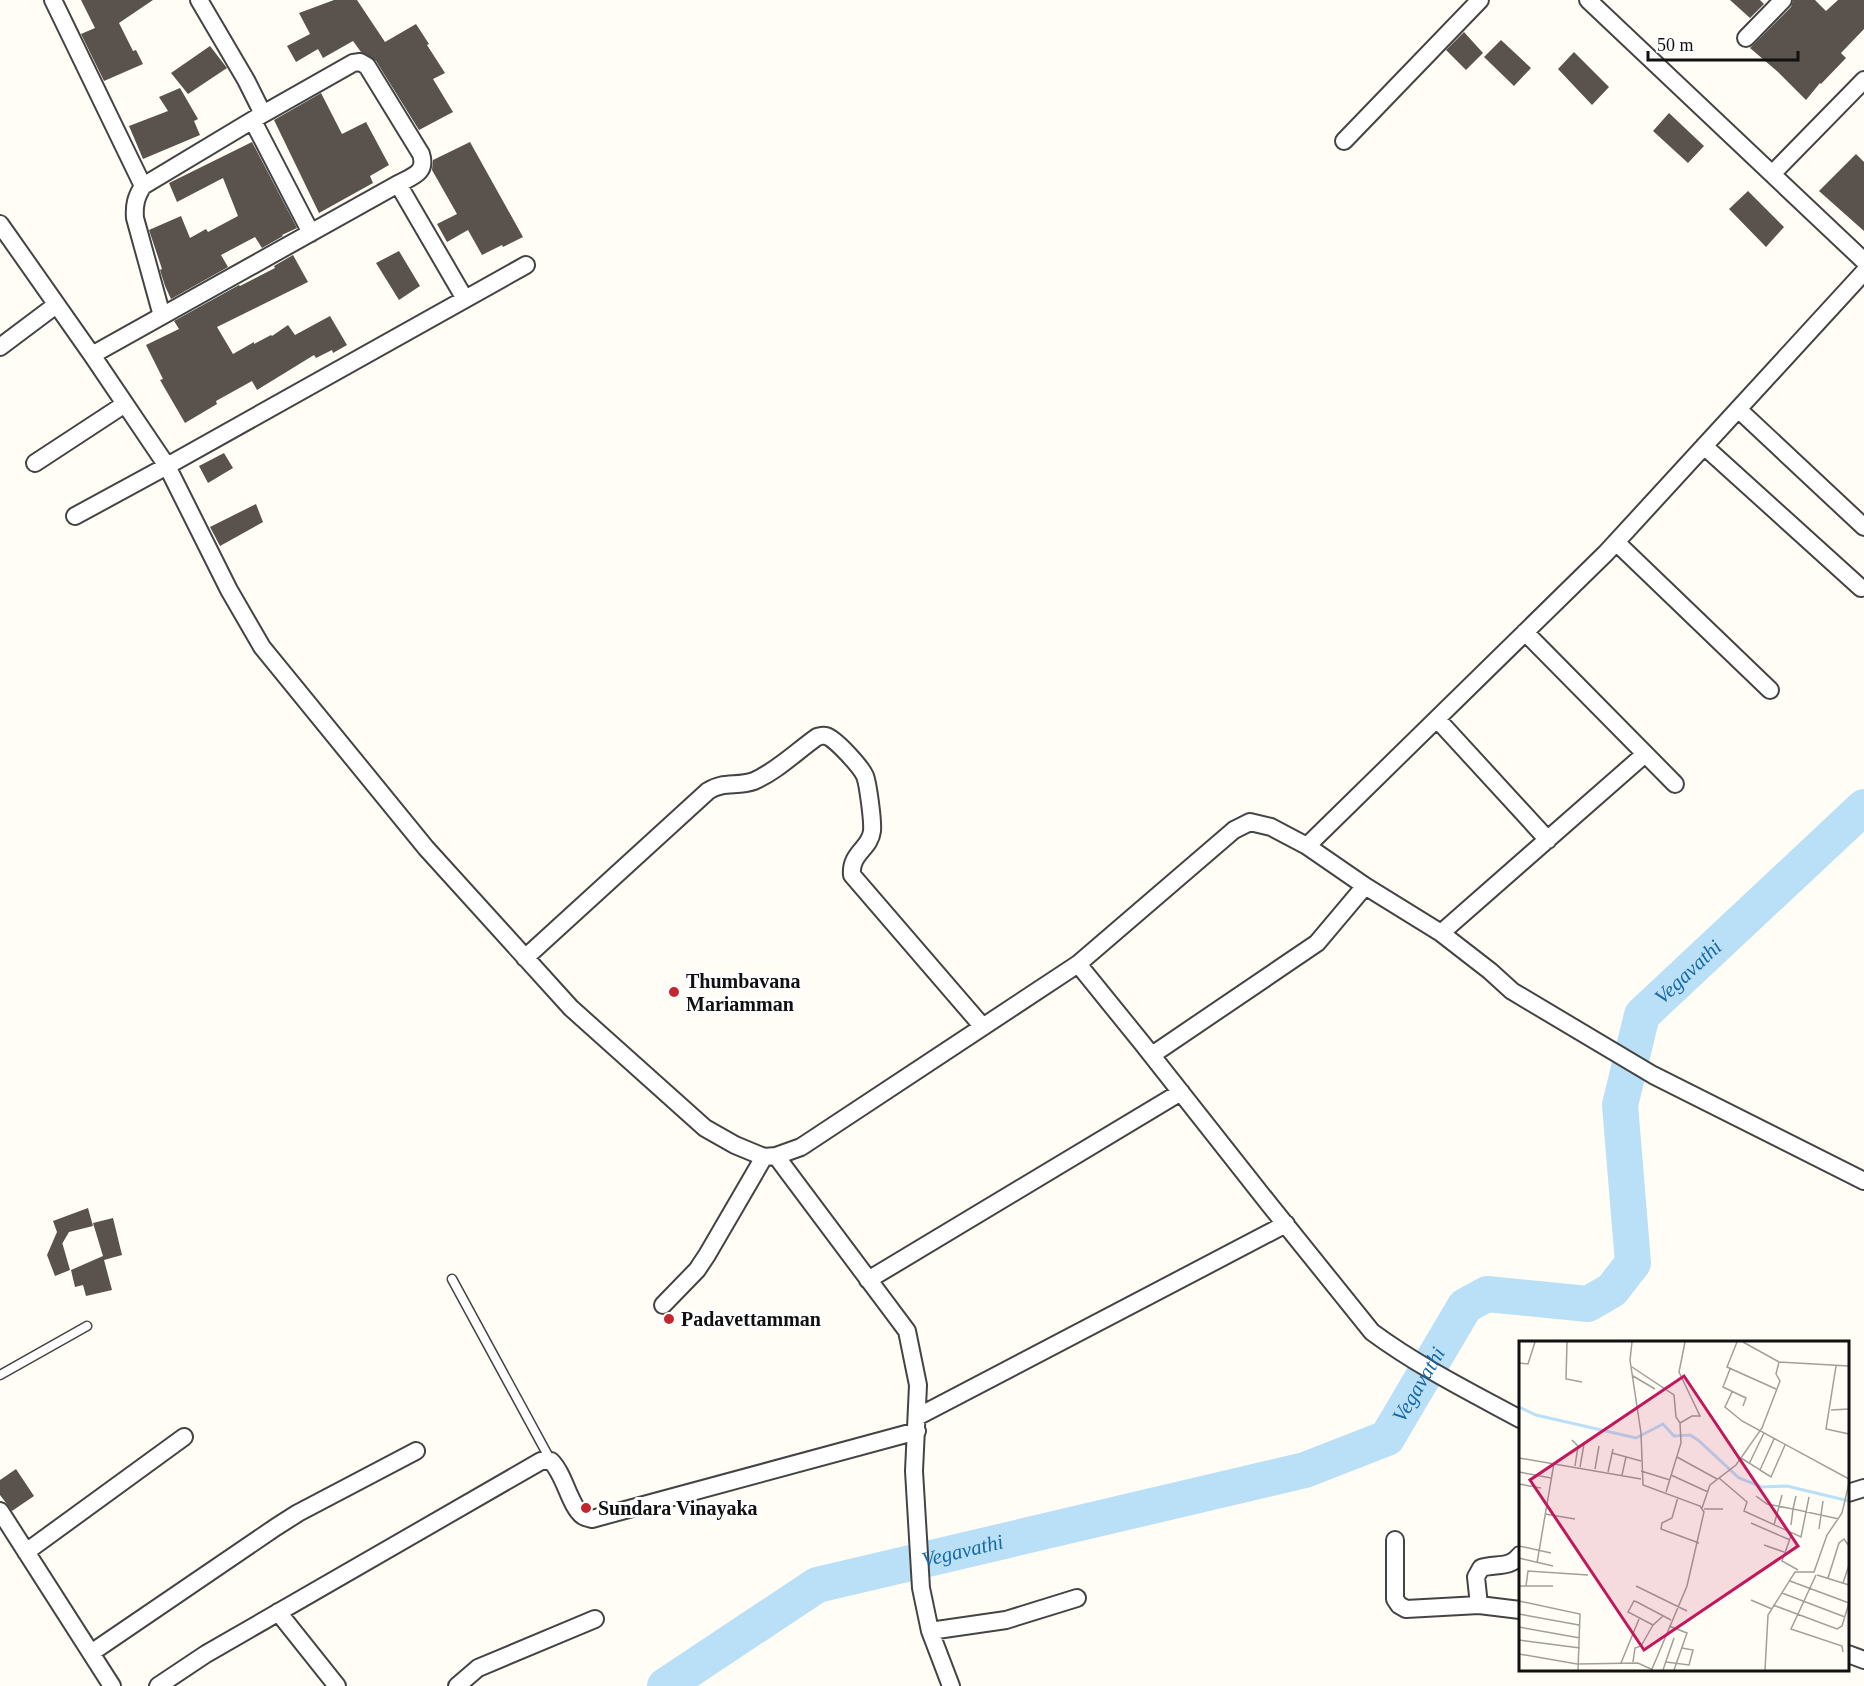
<svg xmlns="http://www.w3.org/2000/svg" width="1864" height="1686" font-family="Georgia,serif">
<style>
.lines{fill:none;stroke-linecap:round;stroke-linejoin:round}
.river{stroke:#b9e0f7;stroke-width:36}
.building{fill:#5a524d}
.lane-casing{stroke:#444;stroke-width:11}
.street-casing{stroke:#444;stroke-width:20}
.lane{stroke:#fff;stroke-width:8}
.street{stroke:#fff;stroke-width:16}
.poi-dot{fill:#c4262e;stroke:#fff;stroke-width:2}
.labels{text-anchor:middle;stroke-width:6;stroke-linejoin:round;paint-order:stroke}
.poi-label{font-size:20px;font-weight:bold;fill:#111;stroke:#fff;text-anchor:start}
.water-label{font-size:21px;font-style:italic;fill:#1768a6;stroke:#fff}
.inset-river{fill:none;stroke:#b9e0f7;stroke-width:3}
.inset-road{fill:none;stroke:#a09f9a;stroke-width:1.5}
.view{fill:#c2185b;fill-opacity:0.15;stroke:#c2185b;stroke-width:3}
.inset-edge{fill:none;stroke:#111;stroke-width:3}
</style>
<rect width="100%" height="100%" fill="#fffdf5"/>
<g class="lines">
<!-- river -->
<path class="river" id="s1" d="M665,1686l152,-101 488,-115 82,-32 78,-132 22,-12 101,10 24,-14 21,-27 -13,-158 22,-90 222,-208"/>
</g>
<!-- building -->
<path class="building" d="M81,0h72l-34,23 14,28 3,-1 7,14 -39,17 -23,-47 14,-6z
M334,0h23l28,42 31,-18 13,20 -2,1 18,28 -12,6 20,33 -34,18 -43,-69 -15,-9 -8,-11 -30,17 -5,-9 -22,13 -9,-16 23,-12 -11,-21z
M1730,0h30l4,4 -14,14z
M1793,0h22l11,11 12,-11h26v29l-23,24 5,5 -25,26 -1,-1 -14,17 -28,-28 -28,-24 41,-41z
M1464,32l19,21 -17,17 -20,-20z
M1501,40l30,28 -17,18 -30,-29z
M210,46l17,22 -39,26 -17,-21z
M1574,52l35,35 -17,18 -34,-36z
M180,88l18,31 -4,2 6,14 -57,24 -14,-33 39,-15 -9,-14z
M321,93l21,41 24,-12 23,43 -19,11 3,7 -54,30 -45,-93z
M1669,113l35,33 -16,17 -35,-32z
M252,142l45,86 -15,7 1,1 -21,12 -7,-11 -34,18 7,12 -57,32 -6,-13 -5,-16 2,-1 -13,-39 32,-14 9,22 16,-9 2,3 30,-16 -15,-38 -46,24 -8,-19z
M470,142l53,95 -20,10 -1,-2 -20,10 -14,-25 -21,12 -10,-18 20,-10 -25,-44 1,-10z
M1856,154l8,8v69l-45,-40z
M1748,191l36,36 -18,20 -37,-38z
M399,251l21,35 -21,14 -23,-37z
M293,255l15,27 -91,45 16,27 21,-12v2l17,-9 1,1 16,-11 7,10 35,-19 17,29 -14,8 -1,-3 -16,8 -2,-3 -57,35 -5,-9 -36,20 1,3 -32,19 -25,-43 3,-1 -17,-34 33,-16 -5,-8 65,-36 1,1 35,-18 -1,-2z
M224,453l9,15 -25,15 -9,-17z
M256,504l7,18 -43,24 -10,-19z
M88,1208l5,18 -24,6 -7,12v-2l8,28 -15,6 -8,-21 10,-23 -4,-11z
M113,1218l9,37 -18,5 8,30 -26,6 -3,-11 -8,2 -4,-17 32,-14 -10,-33z
M16,1469l18,27 -22,15 -12,-16v-15z"/>
<g class="lines">
<defs>
<path id="lane" d="M452,1279l99,182
M0,1375l87,-49"/>
<path id="street" d="M53,0l90,186
M199,0l47,80 17,34
M1588,0l276,261
M1746,38l37,-38
M253,121l58,112
M1344,141l136,-141
M1772,174l92,-94
M398,184l67,115
M0,224l92,131 75,111 62,124 33,57 164,201 145,160 134,120 30,17 29,12 12,-1 25,-9 277,-183 156,-134 16,-8 21,5 36,19 58,40 76,47 49,38 22,20 141,84 211,106
M0,347l56,-42
M92,355l306,-171c15,-8 29,-11 23,-30l-54,-88 -7,-4 -7,1 -90,51 -120,72c-7,11 -9,19 -8,32l27,98
M1738,409l126,118
M1704,446l157,142
M35,463l90,-59
M75,516l92,-50 359,-201
M1616,542l154,148
M1525,632l150,152
M1437,719l111,121
M1307,846l299,-293 258,-281
M1441,933l204,-179
M525,958l183,-167c15,-10 29,-4 46,-10 23,-10 43,-30 63,-44 4,-1 6,-2 9,-1 9,2 35,31 39,40 3,8 8,45 7,55 -2,18 -22,22 -20,44l131,152
M1078,964l64,79 127,161 103,128c46,34 98,60 148,87
M1152,1055l165,-112 48,-57
M776,1156l131,175 11,54 -4,86 7,117 9,43 21,55
M868,1280l313,-188
M663,1305l34,-35 10,-15 57,-98
M917,1417l369,-193
M1848,1493l16,-5
M0,1511l112,175
M1395,1540v59l4,6 7,4 73,-4
M26,1552l158,-115
M1520,1555c-10,14 -25,8 -39,13l-5,9 3,28 41,5
M278,1612l59,74
M930,1631l76,-11 71,-22
M91,1653l185,-126 22,-14 118,-62
M1848,1654l16,6
M158,1686l48,-32 335,-193h10c14,14 19,46 32,55 1,1 9,3 9,3l325,-88
M457,1686l21,-18 117,-49"/>
</defs>
<!-- lane casing -->
<use href="#lane" class="lane-casing"/>
<!-- street casing -->
<use href="#street" class="street-casing"/>
<!-- lane -->
<use href="#lane" class="lane"/>
<!-- street -->
<use href="#street" class="street"/>
</g>
<!-- markers -->
<g class="poi-dot">
<circle cx="674" cy="992" r="6"/>
<circle cx="669" cy="1319" r="6"/>
<circle cx="586" cy="1508" r="6"/>
</g>
<g class="labels">
<!-- poi labels -->
<g class="poi-label">
<text x="686" y="988">Thumbavana<tspan x="686" dy="23">Mariamman</tspan></text>
<text x="681" y="1326">Padavettamman</text>
<text x="598" y="1515">Sundara Vinayaka</text>
</g>
<!-- water labels -->
<g class="water-label">
<text dy="7" stroke="none"><textPath href="#s1" startOffset="1428">Vegavathi</textPath></text>
<text dy="7" stroke="none"><textPath href="#s1" startOffset="834">Vegavathi</textPath></text>
<text dy="7" stroke="none"><textPath href="#s1" startOffset="332">Vegavathi</textPath></text>
</g>
</g>
<!-- overview -->
<g transform="translate(1519 1341)">
<rect width="330" height="330" fill="#fffdf5"/>
<path class="inset-river" d="M0,66l17,8 100,23 27,-14 11,12 16,-1 8,5 41,38 23,9 25,-1 62,15"/>
<path class="inset-road" d="M48,1l-1,37 16,3M113,1l-2,18 11,73 2,52 57,21 4,6 -17,74 -35,83M218,1l-10,25 49,22M224,1l36,20 70,4M0,22l9,1 7,-22M317,25l-10,63 23,5M113,26l42,28 2,22 4,6M211,28l-7,18 23,11 -3,8M114,35l22,13M213,51l-7,15 17,14 107,58M312,69l18,-1M53,99l6,6 -3,20M93,112l29,8M158,116l40,22M0,117l122,21M222,117l19,12 14,-31M230,123l15,-31M61,126l4,-23M76,128l4,-23M241,129l11,7 14,-32M122,130l29,9M0,131l32,6M89,131l5,-23M103,134l4,-18M152,134l37,17M200,137l28,24 -3,9 57,26 8,-40M0,143l22,4M147,151l15,-49 -1,-20 12,-7h8l-21,-44 6,-30M237,155l11,8 26,5 -2,16M277,155l-3,13 46,10M159,156l-6,21 -10,5 -1,6 38,14M183,167l8,-23 26,-20 26,-37 18,-47 -4,-7 3,-12M185,168h19M26,173l30,5M232,182l39,17M255,184l8,-30M300,188l4,-28M273,192l-10,28 16,9M245,204l20,7M0,205l32,7M0,217l34,8M18,222l17,-100M297,234l-25,54 51,17 1,6M298,234l32,10M309,237l11,-35 5,-4 5,7M271,240l59,22M324,242l6,-18M0,245h7l2,-15 60,4M7,245h27M117,245l51,25M263,252l63,24M232,259l21,9M0,260l61,13 -2,56M254,264l64,24 5,-3 7,-23M0,273l60,11M144,275l-10,9 -25,-13 6,-11 3,1 34,18M150,285l18,7 -13,37M0,286l61,11M0,299l61,8M0,313l58,10 61,-1 15,7M114,321l2,-14 6,-2 12,-21M147,321l23,3 4,-15 -11,-2M102,322l18,-44M144,329l11,-32M246,329l3,-55 27,-43h19l13,-37 15,-22 7,-30"/>
<path class="view" d="M165,35l114,170 -154,104 -114,-170z"/>
<rect width="330" height="330" class="inset-edge"/>
</g>
<!-- scale -->
<path d="M1648 51v9h150v-9" fill="none" stroke="#111111" stroke-width="3"/>
<text x="1657" y="51" font-size="18" fill="#111111" stroke="#ffffff" stroke-width="4.5" paint-order="stroke">50 m</text>
</svg>
